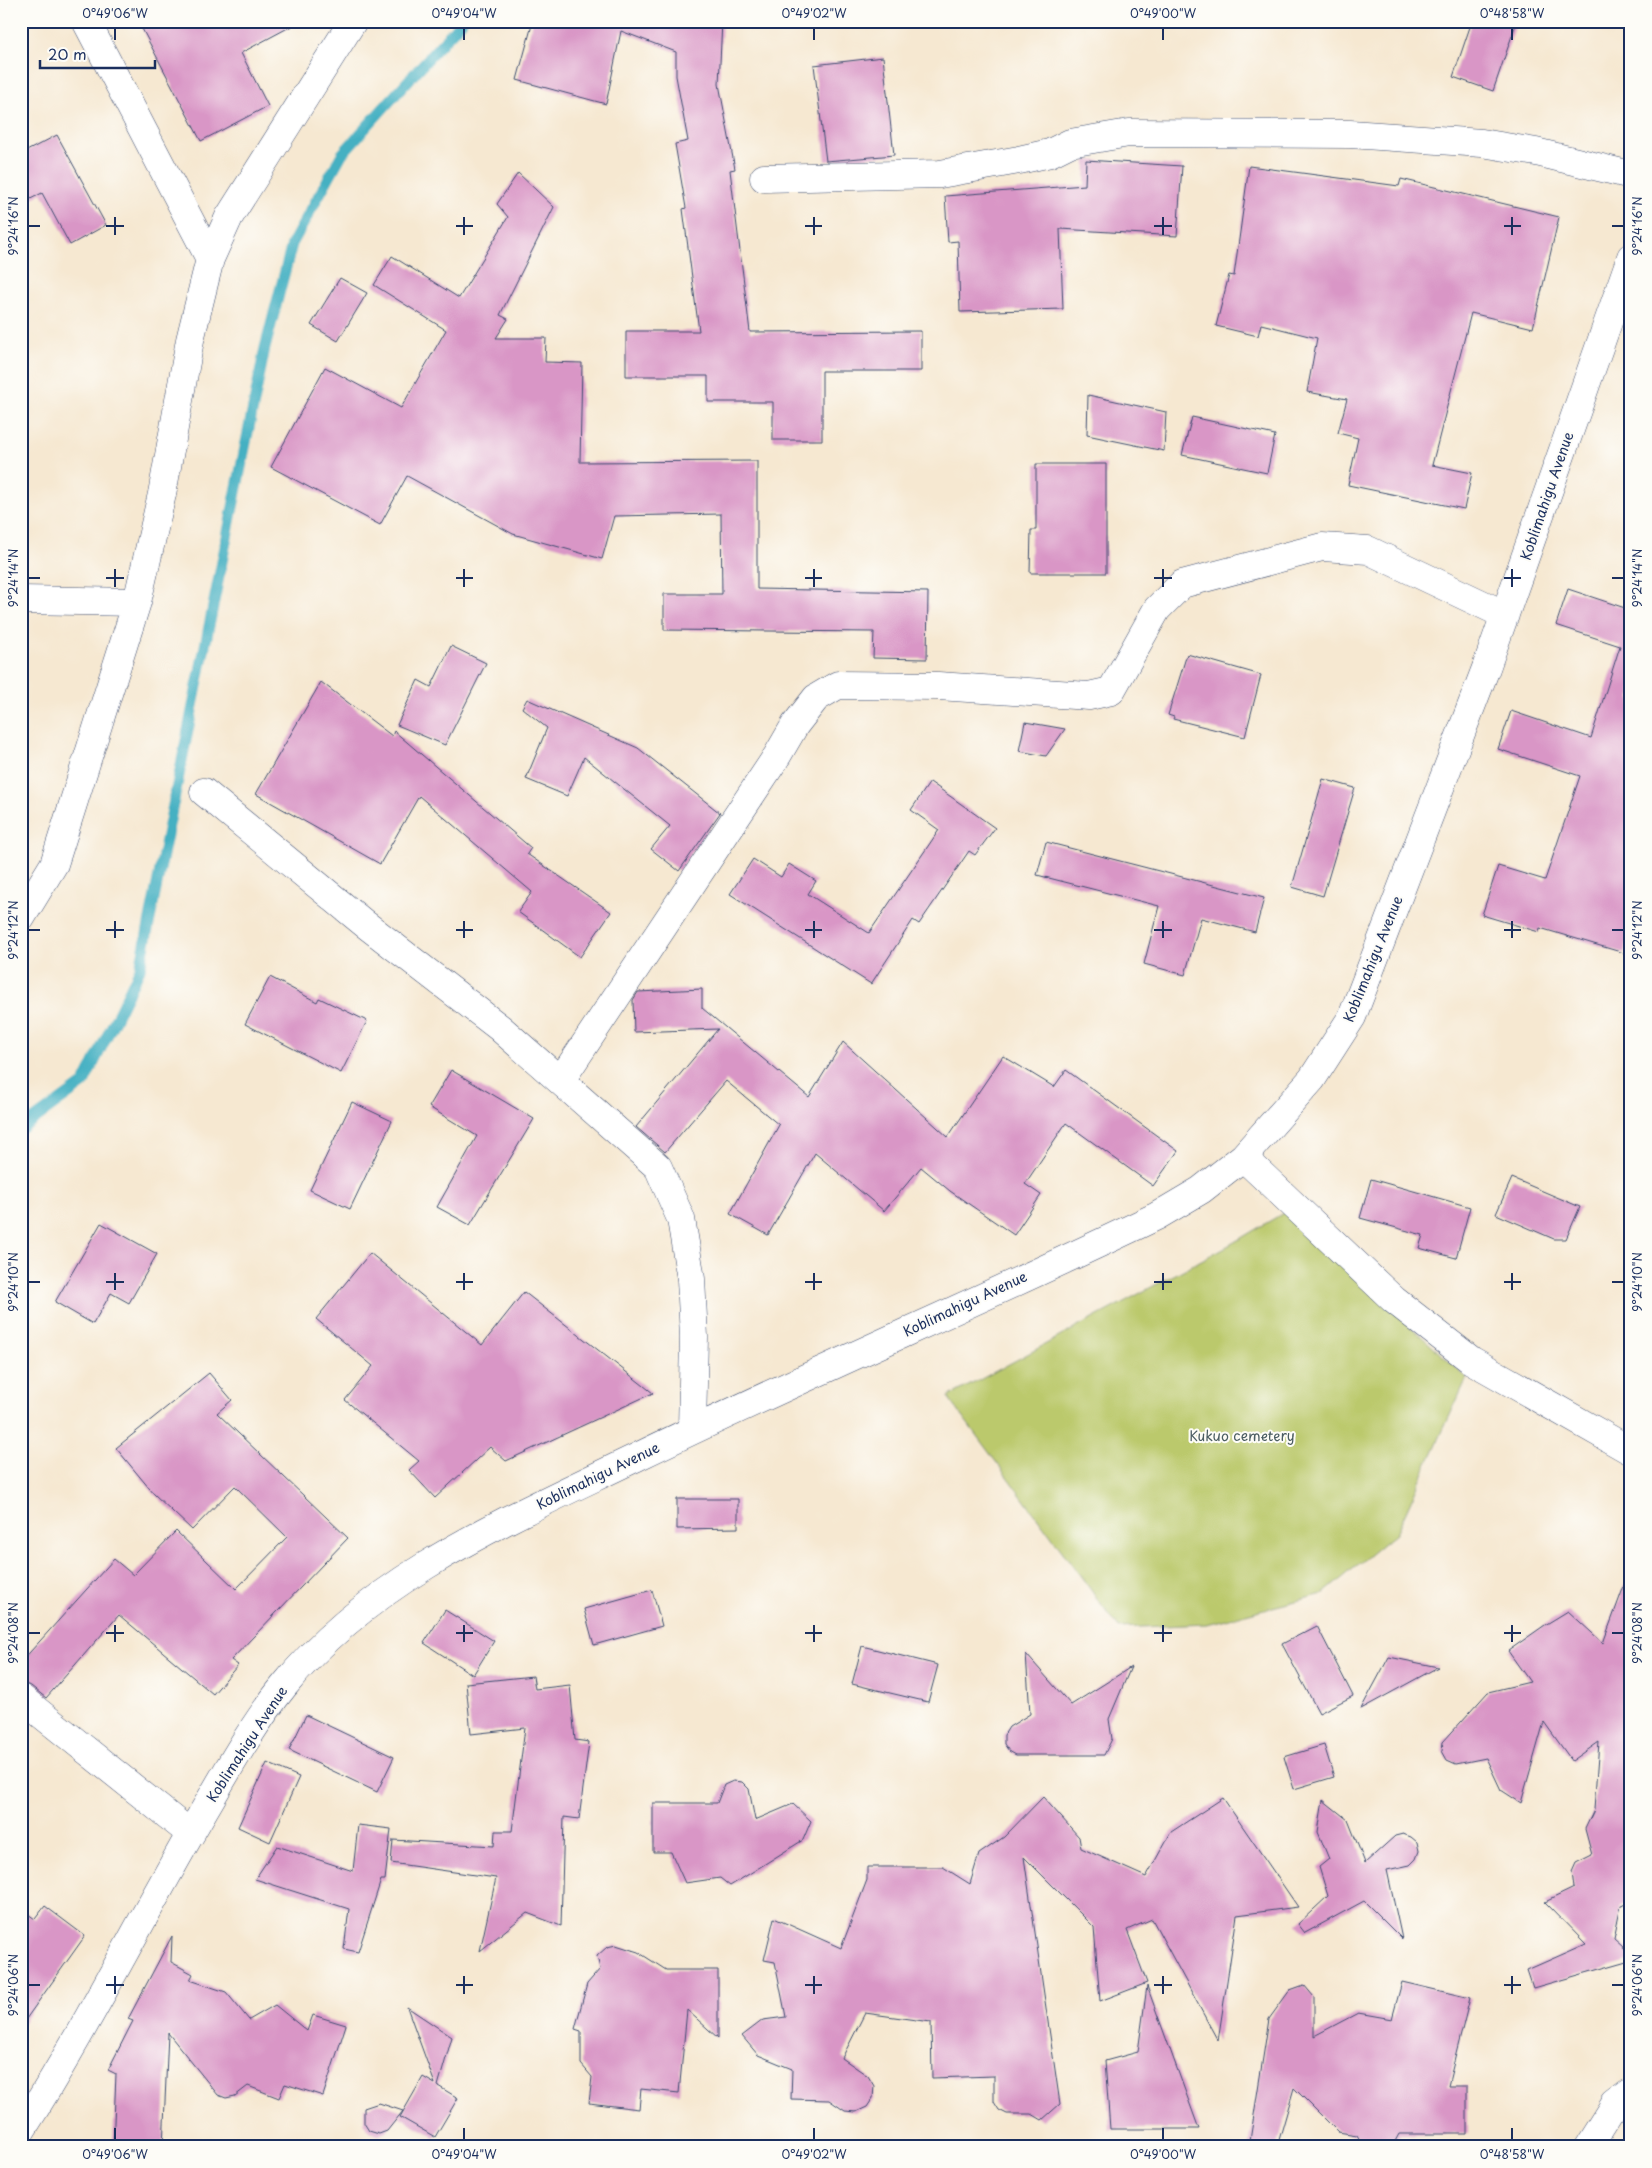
<svg xmlns="http://www.w3.org/2000/svg" width="1652" height="2168" font-family="'Playpen Sans',sans-serif">
<style>
.green{fill:#bbc96c;stroke:#6b7c65}
.lines{fill:none;stroke-linecap:round;stroke-linejoin:round}
.stream{stroke:#44b0c2;stroke-width:11}
.building{fill:#d996c6}
.street-casing{stroke:#3c4b6f;stroke-width:29}
.street{stroke:#fff;stroke-width:28}
.ticks{fill:none;stroke:#1b2f5e;stroke-width:2}
.labels{text-anchor:middle;stroke-width:4;stroke-linejoin:round;paint-order:stroke}
.street-label{font-size:14px;fill:#1b2f5e;stroke:#fdfcf7}
.park-label{font-size:14px;fill:#4b5d62;stroke:#fdfcf7}
.neatline{fill:none;stroke:#1b2f5e;stroke-width:2}
.ticks-label{font-size:12px;text-anchor:middle;fill:#1b2f5e}
</style>
<rect width="100%" height="100%" fill="#fdfcf7"/>
<filter id="ink" filterUnits="userSpaceOnUse"><feTurbulence type="fractalNoise" baseFrequency=".02" numOctaves="2"/><feDisplacementMap in="SourceGraphic" scale="10" xChannelSelector="R" yChannelSelector="G"/><feConvolveMatrix kernelMatrix="1 2 1 2 8 2 1 2 1" color-interpolation-filters="sRGB"/></filter>
<filter id="wash" filterUnits="userSpaceOnUse"><feTurbulence type="fractalNoise" baseFrequency=".0096" numOctaves="4" result="noise"/><feDisplacementMap in="SourceGraphic" scale="20" xChannelSelector="R" yChannelSelector="G"/><feGaussianBlur stdDeviation="1.12" result="paint"/><feColorMatrix in="noise" values="0 0 0 0 0 0 0 0 0 0 0 0 0 0 0 0 0 1.4 0 .05"/><feComposite in="paint" operator="in"/></filter>
<g filter="url(#wash)">
<rect width="100%" height="100%" fill="#f6e8d1"/>
<!-- green -->
<path class="green" d="M1285,1212l182,166 -71,155 -73,61 -116,30 -88,4 -171,-231 283,-153z"/>
<g class="lines">
<!-- stream -->
<path class="stream" d="M21,1129l63,-46 56,-114 125,-621 27,-104 50,-90 120,-133"/>
</g>
<g id="blocks">
<!-- building -->
<path class="building" d="M138,21h163l-60,32 27,53 -67,35z
M533,21h189l-3,63 16,85 -5,1 20,162 171,-1v40h-99v69h-49v-38h-65v-26h-82v-45h73l-16,-122 3,-1 -11,-64 13,-3 -12,-65v-24l-55,-21 -15,73 -89,-24z
M1472,21h45l-24,70 -40,-14z
M883,57l11,98 -68,6 -12,-96z
M57,135l49,90 -36,20 -28,-52 -21,11v-50z
M1086,160l96,6 -5,70 -117,-7 3,80 -103,3 -2,-71 -10,1 -3,-46 140,-11z
M1249,166l150,20 2,-7 158,38 -26,111 -62,-15 -39,152 40,8 -8,36 -116,-24 10,-47 -20,-5 9,-34 -40,-7 10,-54 -56,-14 -3,12 -42,-10 13,-51 5,1z
M518,173l36,34 -54,108 8,4 -12,19h50l-1,24 37,1 -2,99 177,-1v128l171,3 -1,67 -54,-1 1,-26 -210,-2v-36h58l-1,-80 -107,2 -12,43 -89,-25 -106,-58 -27,49 -109,-58 54,-100 76,41 45,-78 -72,-45 18,-29 67,42 49,-81 -11,-13z
M340,278l27,15 -29,48 -27,-16z
M1088,395l78,17 -2,39 -77,-16z
M1192,417l83,18 -8,38 -85,-18z
M1036,464h70v109h-76l1,-43h5z
M1568,589l63,21v321l-7,22 -84,-25 -1,4 -57,-17 16,-49 47,14 35,-104 -82,-27 13,-38 80,27 29,-92 -64,-21z
M451,646l35,17 -41,82 -48,-20 21,-45 13,7z
M1187,654l74,21 -16,62 -72,-18 1,-2 -6,-2z
M321,682l71,54 2,-5 137,117 -4,6 84,58 -31,45 -62,-45 14,-20 -113,-96 -39,68 -124,-70z
M527,699l111,49 82,65 -41,58 -28,-22 19,-23 -86,-69 -17,39 -41,-17 21,-51 -25,-20z
M1025,722l40,7 -19,27 -27,-5z
M1323,779l32,9 -32,108 -31,-9z
M930,782l65,46 -20,27 -6,-4 -50,73 -6,-4 -42,64 -141,-90 23,-35 28,18 8,-13 27,17 -8,13 61,39 70,-103 -28,-20z
M1046,842l218,56 -9,34 -54,-14 -16,57 -41,-11 15,-58 -122,-31z
M270,977l47,25 2,-4 48,23 -26,52 -96,-49z
M702,989v19l107,89 34,-55 105,95 55,-81 51,31 12,-17 112,81 -25,35 -87,-63 -41,61 16,11 -27,40 -64,-44 -29,-24 -37,44 -69,-58 -47,82 -38,-21 49,-89 -53,-44 -61,71 -29,-25 82,-98 -84,3 -1,-32 5,-8z
M451,1070l83,49 -64,106 -33,-18 40,-71 -48,-29z
M352,1102l40,19 -42,88 -40,-19z
M1512,1178l68,29 -14,32h-12l-58,-25z
M1371,1179l99,28 -14,51 -37,-10 4,-13 -63,-17z
M101,1223l56,31 -28,49 -18,-10 -18,31 -38,-22z
M370,1253l112,92 42,-53 129,101 -147,68 -16,-14 -55,51 -26,-28 10,-9 -74,-61 28,-34 -57,-47z
M209,1373l23,27 -15,13 131,125 -117,122 7,5 -25,29 -94,-79 -73,83 -15,-12 -10,-3v-21l93,-103 19,16 43,-44 60,58 51,-52 -52,-51 -43,44 -38,-36 -38,-46z
M677,1499h61v29l-61,1z
M1627,1578h4v324l-10,3 -7,34 17,15v6l-98,28 -6,-18 59,-26 -41,-42 29,-14 -2,-16 4,-9 16,-8 -7,-26 9,-19 5,-68 -27,19 -28,-39 -23,81 -20,-13 -15,-32 -30,6 -9,-4 -5,-9 1,-9 45,-50 42,-10 -22,-31 37,-26 23,-14 35,32z
M652,1590l10,36 -68,19 -10,-36z
M445,1610l49,31 -21,34 -49,-32z
M1317,1626l36,70 -34,17 -37,-69z
M862,1646l76,19 -10,37 -76,-18z
M1026,1654l45,51 60,-38 -22,52 3,20 -8,16h-88l-7,-4 -5,-7v-9l5,-8 21,-13z
M1389,1657l49,10 -77,42z
M533,1676l2,13 35,-4 5,55 14,2 -10,77 -15,-2 -3,109 -34,-13 -47,38 16,-73 -105,-15 2,-23 101,6 1,-15h17l13,-103 -54,6 -5,-51z
M306,1715l88,42 -17,35 -88,-42z
M1324,1745l10,32 -40,12 -10,-32z
M267,1763l32,14 -29,65 -32,-15z
M733,1781l9,1 7,7 6,31 38,-16 18,17 -8,19 -73,46 -10,-8 -35,5 -14,-31h-18v-49h64l7,-18z
M1043,1797l36,40 2,11 65,29 25,-45 52,-34 75,109 -61,8 -19,126 -66,-122 -25,11 20,53 -47,18 -6,-74 -70,-70 36,247 -18,16 -10,-6h-25l-8,-4 -5,-8v-26l-62,2 -1,-56 -66,-9 -23,45 26,18 6,10 -1,12 -6,9 -11,5 -11,-1 -16,-11 -38,-1 1,-30 -34,-14 -16,-19 21,-16 23,-3 -11,-55 -11,-2 10,-42 67,30 26,-68v-13h76l27,17 9,-30 25,-17z
M1323,1800l25,20 17,43 30,-27 8,-2 8,3 6,5 2,9 -3,8 -6,6 -23,5 15,69 -38,-38 -59,32 -7,-9 30,-28 -9,-29 10,-8 -11,-27z
M358,1825l33,4 -6,51h-4l-23,72 -14,-3 5,-40 -94,-30 22,-33 76,25z
M45,1906l40,30 -64,90v-117l14,10z
M172,1936l-1,26 22,12 -3,6 36,12 23,28 26,-15 32,26 6,-16 33,10 -23,71 -38,-12 -6,14 -31,-12 -13,10 -9,2 -8,-3 -50,-62 -5,114h-50l3,-73 -8,-4 25,-49 -5,-2z
M616,1945l22,7 28,18h52v68l-31,-28 -8,83 -38,-4 -2,20 -50,-6 3,-26 -11,-13v-33l-6,-2 12,-45 13,-15 -3,-13 10,-9z
M1402,1982l68,16 -22,88h19v48h-68l-7,13h-28l-7,-12 -19,-3 -44,-44 -17,59h-28l20,-128 21,-29 14,-5 10,12v39l44,-23 34,6z
M1147,1986l52,143h-89l-5,-68 33,-9z
M407,2007l45,30 -14,49 20,12 -23,39 -35,-20 23,-40 12,7z
M379,2103l24,8 -16,20 -8,3 -10,-3 -5,-8v-15z"/>
</g>
</g>
<g filter="url(#ink)">
<use href="#blocks" fill-opacity="0" stroke="#3c4b6f" stroke-width="1"/>
<g class="lines">
<defs>
<path id="street" d="M86,21l124,238
M764,178l176,-4 79,-14 31,-7 20,-10 59,-10 221,1 132,9 54,9 95,23
M21,600l116,2
M204,792l161,132 135,104 158,139 23,52 10,60 3,58 -2,93
M21,918l33,-54 83,-262 25,-108 28,-154 20,-81 19,-42 124,-196
M561,1080l216,-324 18,-31 21,-27 22,-13 100,1 151,10 22,-5 46,-82 25,-25 140,-37 46,3 137,65
M1243,1157l151,143 77,60 160,91
M21,1698l170,136
M21,2131c67,-105 122,-217 185,-324 24,-41 48,-84 78,-121 87,-110 232,-170 355,-230 171,-83 346,-157 518,-240l44,-26 42,-33 69,-78 40,-62 134,-349 145,-411
M1588,2147l27,-43 16,-12"/>
</defs>
<!-- street casing -->
<use href="#street" class="street-casing"/>
<!-- street -->
<use href="#street" class="street"/>
</g>
</g>
<!-- ticks -->
<path class="ticks" d="M115,28v12M464,28v12M814,28v12M1163,28v12M1512,28v12M115,217v18M464,217v18M814,217v18M1163,217v18M1512,217v18M28,226h12M106,226h18M456,226h17M805,226h17M1154,226h18M1504,226h17M1612,226h12M115,569v18M464,569v18M814,569v18M1163,569v18M1512,569v18M28,578h12M106,578h18M456,578h17M805,578h17M1154,578h18M1504,578h17M1612,578h12M115,921v17M464,921v17M814,921v17M1163,921v17M1512,921v17M28,930h12M106,930h18M456,930h17M805,930h17M1154,930h18M1504,930h17M1612,930h12M115,1273v17M464,1273v17M814,1273v17M1163,1273v17M1512,1273v17M28,1282h12M106,1282h18M456,1282h17M805,1282h17M1154,1282h18M1504,1282h17M1612,1282h12M115,1625v17M464,1625v17M814,1625v17M1163,1625v17M1512,1625v17M28,1633h12M106,1633h18M456,1633h17M805,1633h17M1154,1633h18M1504,1633h17M1612,1633h12M115,1976v18M464,1976v18M814,1976v18M1163,1976v18M1512,1976v18M28,1985h12M106,1985h18M456,1985h17M805,1985h17M1154,1985h18M1504,1985h17M1612,1985h12M115,2128v12M464,2128v12M814,2128v12M1163,2128v12M1512,2128v12"/>
<g class="labels">
<!-- street labels -->
<g class="street-label">
<text transform="translate(1547 496) rotate(-71)" y="5">Koblimahigu Avenue</text>
<text transform="translate(1373 959) rotate(-68)" y="5">Koblimahigu Avenue</text>
<text transform="translate(965 1304) rotate(-25)" y="5">Koblimahigu Avenue</text>
<text transform="translate(598 1476) rotate(-26)" y="5">Koblimahigu Avenue</text>
<text transform="translate(247 1744) rotate(-57)" y="5">Koblimahigu Avenue</text>
</g>
<!-- park labels -->
<g class="park-label">
<text x="1242" y="1441">Kukuo cemetery</text>
</g>
</g>
<!-- margin -->
<rect width="1652" height="2168" fill="none" stroke="#fdfcf7" stroke-width="55"/>
<!-- scale -->
<path d="M40 60v8h115v-8" fill="none" stroke="#1b2f5e" stroke-width="2.5"/>
<text x="48" y="60" font-size="15" fill="#1b2f5e" stroke="#fdfcf7" stroke-width="4" paint-order="stroke">20 m</text>
<rect x="28" y="28" width="1596" height="2112" class="neatline"/>
<g class="ticks-label">
<text x="115" y="18">0°49'06"W</text>
<text x="464" y="18">0°49'04"W</text>
<text x="814" y="18">0°49'02"W</text>
<text x="1163" y="18">0°49'00"W</text>
<text x="1512" y="18">0°48'58"W</text>
<text transform="translate(14 226) rotate(-90)" y="4">9°24'16"N</text>
<text transform="translate(1638 226) rotate(-90)" y="4">9°24'16"N</text>
<text transform="translate(14 578) rotate(-90)" y="4">9°24'14"N</text>
<text transform="translate(1638 578) rotate(-90)" y="4">9°24'14"N</text>
<text transform="translate(14 930) rotate(-90)" y="4">9°24'12"N</text>
<text transform="translate(1638 930) rotate(-90)" y="4">9°24'12"N</text>
<text transform="translate(14 1282) rotate(-90)" y="4">9°24'10"N</text>
<text transform="translate(1638 1282) rotate(-90)" y="4">9°24'10"N</text>
<text transform="translate(14 1633) rotate(-90)" y="4">9°24'08"N</text>
<text transform="translate(1638 1633) rotate(-90)" y="4">9°24'08"N</text>
<text transform="translate(14 1985) rotate(-90)" y="4">9°24'06"N</text>
<text transform="translate(1638 1985) rotate(-90)" y="4">9°24'06"N</text>
<text x="115" y="2159">0°49'06"W</text>
<text x="464" y="2159">0°49'04"W</text>
<text x="814" y="2159">0°49'02"W</text>
<text x="1163" y="2159">0°49'00"W</text>
<text x="1512" y="2159">0°48'58"W</text>
</g>
</svg>
